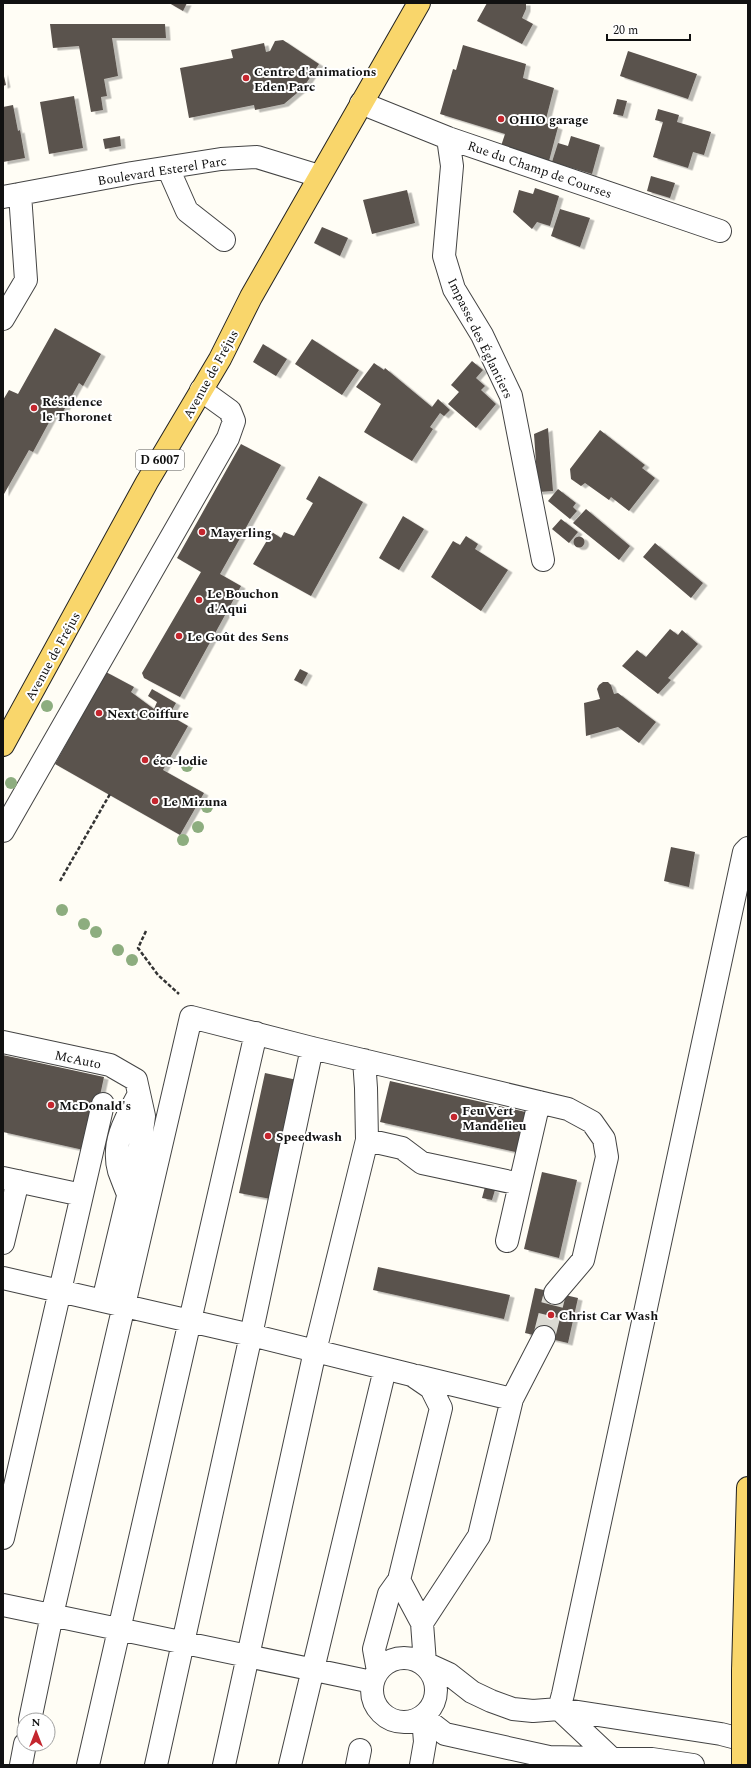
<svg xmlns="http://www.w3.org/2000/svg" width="751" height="1768" font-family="Spectral,serif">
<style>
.building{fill:#5a524d;filter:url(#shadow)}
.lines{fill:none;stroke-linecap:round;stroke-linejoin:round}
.minor-tunnel{stroke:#dbdad3;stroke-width:22;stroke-dasharray:22 11;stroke-linecap:butt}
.minor-casing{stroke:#444;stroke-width:24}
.major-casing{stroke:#222;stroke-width:24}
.path{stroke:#333;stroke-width:2.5;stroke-dasharray:4 2;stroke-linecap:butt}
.minor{stroke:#fff;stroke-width:22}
.major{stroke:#f9d66b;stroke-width:22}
.major-bridge-casing{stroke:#222;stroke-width:24;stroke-linecap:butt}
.major-bridge{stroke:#f9d66b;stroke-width:22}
.tree{fill:#8dad7f}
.poi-dot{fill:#c4262e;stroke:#fff;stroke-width:1.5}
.labels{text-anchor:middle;stroke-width:4;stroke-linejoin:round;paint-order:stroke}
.shield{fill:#fff;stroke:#585858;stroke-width:1}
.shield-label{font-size:12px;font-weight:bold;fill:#111}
.poi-label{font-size:13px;font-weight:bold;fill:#111;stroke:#fff;text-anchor:start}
.street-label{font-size:13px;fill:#111;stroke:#fff}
</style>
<defs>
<filter id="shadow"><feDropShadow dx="4.5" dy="2.5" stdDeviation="0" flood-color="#0004"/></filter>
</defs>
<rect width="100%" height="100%" fill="#fffdf5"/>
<!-- building -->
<path class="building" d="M169,3h18l-4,8z
M487,3h39v6l-4,9 11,6 -11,20 -45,-23z
M50,24h115l1,14h-54l6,38 -14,3 3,17 -6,1 2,13 -12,2 -12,-66 -26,2z
M283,40l36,24 -16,24 -19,16 -29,6 -1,-5 -65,13 -9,-50 53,-10 -2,-8 33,-7 2,9 4,-1 5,-10z
M463,45l63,19 -3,14 31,10 -9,35 13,4 -9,34 -48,-15 4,-12 -65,-20 13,-45 3,1z
M628,51l69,23 -9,25 -68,-23z
M3,72l3,13 -3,1z
M74,96l9,52 -34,6 -9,-52z
M617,99l10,2 -4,15 -10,-2z
M13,105l5,26 2,-1 5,28 -22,4v-55z
M658,109l21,6 -2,7 34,10 -7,23 -11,-3 -5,16 -35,-11 10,-35 -8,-2z
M120,136l1,10 -16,3 -2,-10z
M571,136l29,9 -8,29 -40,-12 6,-19 10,3z
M651,176l24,7 -5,15 -23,-7z
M535,188l24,8 -9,30 -13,-4 -5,7 -19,-17 6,-22 14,4z
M407,190l8,33 -43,11 -9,-34z
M560,209l30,9 -10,29 -29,-11z
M322,227l26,11 -8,18 -26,-13z
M55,328l46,26 -18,32 -4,-3 -20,36 -6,-4 -20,37 -4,-2 -25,44 -1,-94 6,-10 9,4z
M312,339l47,31 -17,25 -47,-31z
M263,344l24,15 -11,17 -23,-14z
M472,361l11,9 -7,8 9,8 -4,4 15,14 -20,24 -28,-24 11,-12 -8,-7z
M374,363l10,7 1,-2 47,39 6,-8 12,11 -6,6 -4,-3 -10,14 3,2 -21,32 -48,-29 17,-28 -25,-17z
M548,428l5,63 -15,1 -4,-58z
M600,430l45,35 -3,3 13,10 -26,33 -18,-14 -2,3 -24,-17 -4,3 -10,-7 -1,-10z
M241,444l40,21 -61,109 21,12 -61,111 -36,-19 -2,-5 59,-101 -24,-14z
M319,476l44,26 -52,94 -58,-32 19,-32 9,6 3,-6 10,4 19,-33 -7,-4z
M558,489l18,14 -3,4 4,4 -7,8 -22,-18z
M586,509l44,37 -11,14 -46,-37z
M403,516l21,13 -25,41 -20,-12z
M561,519l17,13 -9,11 -17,-14z
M466,536l12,8 -3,5 33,21 -27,41 -50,-34 22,-36 7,4z
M573.5 542a5.5 5.5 0 1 1 11 0a5.5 5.5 0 1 1-11 0Z
M655,543l48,40 -12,15 -48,-41z
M670,629l8,6 4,-5 16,14 -30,34 3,2 -13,14 -36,-28 15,-16 9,7z
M300,669l8,4 -6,11 -8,-4z
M106,672l28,15 -3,5 23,17 3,-7 -9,-6 4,-7 24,14 -7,12 19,11 -25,44 41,23 -24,42 -125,-71z
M603,682h5l3,3 3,9 4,-1 38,29 -17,21 -21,-16 -32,9 -2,-33 16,-4 -3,-10 2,-4z
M671,847l24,5 -6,35 -25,-6z
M3,1055l101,22 -16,74 -85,-19z
M265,1073l32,7 -26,119 -32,-6z
M390,1081l140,32 -10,40 -140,-31z
M542,1172l35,8 -18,78 -35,-9z
M485,1187l10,3 -3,10 -10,-2z
M378,1267l132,28 -6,24 -131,-29z
M535,1288l43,10 -10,45 -43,-10z"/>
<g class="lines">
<!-- minor-tunnel -->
<path class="minor-tunnel" d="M544,1337l11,-44"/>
<defs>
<path id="minor" d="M361,103l87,35 272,93
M448,138l4,28 -8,90 10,33 28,46 29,61 32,164
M168,168l19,43 37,29
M3,197l129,-24 89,-14 36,-2 62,19
M3,319l23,-39 -6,-86
M3,831l225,-393 6,-17 -4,-10 -29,-21
M3,1042l107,23 26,15 8,36 -4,30 -37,155
M367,1140l35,8 20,15 98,21 -13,57
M3,1178l79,17 -79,343
M520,1184l19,-82
M128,1194c-3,-7 -6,-15 -9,-23 -8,-28 7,-53 20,-77
M82,1195l21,-91
M3,1243l15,-62
M3,1278l248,57 161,40 19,13 10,20 -42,172 -10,14 -15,55 4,22
M417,1376l95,23
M399,1580l23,43 3,40 24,11 23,18 19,9 22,8 20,2 26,-2 162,25 27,7
M3,1605l369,77
M422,1623l57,-87 33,-137 32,-62
M372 1690a32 32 0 1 1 64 0a32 32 0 1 1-64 0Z
M559,1709l4,-15 181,-842 4,-4
M559,1709l51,48 1,8
M423,1717l22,17 104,23 103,2 41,6
M30,1720l22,-105 139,-598 121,31 256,61 24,13 12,17 3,18 -24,103 -28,33
M21,1765l4,-21
M88,1765l168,-732
M156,1765l95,-430 61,-287
M224,1765l91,-414 52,-211 -1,-52 -2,-28
M290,1765l95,-396
M357,1765l3,-15
M421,1765l4,-23 -2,-25"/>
<path id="major" d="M3,745l144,-263 73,-123 31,-62 168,-294
M743,1671l5,-183"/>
</defs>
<!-- minor casing -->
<use href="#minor" class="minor-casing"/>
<!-- major casing -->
<use href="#major" class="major-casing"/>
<!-- path -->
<path class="path" d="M60,881l50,-87
M146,931l-8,17 20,27 21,19"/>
<!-- minor -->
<use href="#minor" class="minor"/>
<!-- major -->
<use href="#major" class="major"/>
<defs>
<path id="major-bridge" d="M743,1671v94"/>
</defs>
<!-- major-bridge casing -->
<use href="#major-bridge" class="major-bridge-casing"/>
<!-- major-bridge -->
<use href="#major-bridge" class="major-bridge"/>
</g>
<!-- trees -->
<g class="tree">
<circle cx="47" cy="706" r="6"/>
<circle cx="187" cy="766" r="6"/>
<circle cx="11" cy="783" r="6"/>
<circle cx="207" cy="807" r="6"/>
<circle cx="198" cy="827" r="6"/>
<circle cx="183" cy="840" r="6"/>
<circle cx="62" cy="910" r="6"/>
<circle cx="84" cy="924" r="6"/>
<circle cx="96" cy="932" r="6"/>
<circle cx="118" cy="950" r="6"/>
<circle cx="132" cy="960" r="6"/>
</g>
<!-- markers -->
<g class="poi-dot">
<circle cx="246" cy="78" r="4"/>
<circle cx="501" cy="119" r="4"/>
<circle cx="34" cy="408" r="4"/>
<circle cx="202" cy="532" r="4"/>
<circle cx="199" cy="600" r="4"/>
<circle cx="179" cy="636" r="4"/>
<circle cx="99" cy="713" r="4"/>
<circle cx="145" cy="760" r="4"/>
<circle cx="155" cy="801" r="4"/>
<circle cx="51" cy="1105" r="4"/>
<circle cx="454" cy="1117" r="4"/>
<circle cx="268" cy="1136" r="4"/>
<circle cx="551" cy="1315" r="4"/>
</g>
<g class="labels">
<!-- shield labels -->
<rect class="shield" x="136" y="450" width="48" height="20" rx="3"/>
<g class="shield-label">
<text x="160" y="464">D 6007</text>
</g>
<!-- poi labels -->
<g class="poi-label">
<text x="254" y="76">Centre d'animations<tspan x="254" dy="15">Eden Parc</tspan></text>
<text x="509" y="124">OHIO garage</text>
<text x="42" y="406">Résidence<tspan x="42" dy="15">le Thoronet</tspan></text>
<text x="210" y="537">Mayerling</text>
<text x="207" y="598">Le Bouchon<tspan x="207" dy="15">d'Aqui</tspan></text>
<text x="187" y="641">Le Goût des Sens</text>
<text x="107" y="718">Next Coiffure</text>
<text x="153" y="765">éco-lodie</text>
<text x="163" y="806">Le Mizuna</text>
<text x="59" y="1110">McDonald's</text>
<text x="462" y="1115">Feu Vert<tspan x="462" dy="15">Mandelieu</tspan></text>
<text x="276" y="1141">Speedwash</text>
<text x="559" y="1320">Christ Car Wash</text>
</g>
<!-- street labels -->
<g class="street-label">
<text transform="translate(540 169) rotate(19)" y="5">Rue du Champ de Courses</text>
<text transform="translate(162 170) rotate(-9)" y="5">Boulevard Esterel Parc</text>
<text transform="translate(481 338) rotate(64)" y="5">Impasse des Églantiers</text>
<text transform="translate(210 374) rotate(-61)" y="5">Avenue de Fréjus</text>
<text transform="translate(52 656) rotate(-61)" y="5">Avenue de Fréjus</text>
<text transform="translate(78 1059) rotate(12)" y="5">McAuto</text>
</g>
</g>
<!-- border -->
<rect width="751" height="1768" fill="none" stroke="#111111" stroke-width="8"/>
<!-- north arrow -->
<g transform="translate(36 1732)"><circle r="19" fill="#ffffff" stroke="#a0a0a0"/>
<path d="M0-3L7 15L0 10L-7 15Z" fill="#c4262e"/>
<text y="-6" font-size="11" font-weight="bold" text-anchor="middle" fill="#111111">N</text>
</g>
<!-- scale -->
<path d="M607 34v6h83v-6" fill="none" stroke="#111111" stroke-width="2"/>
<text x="613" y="34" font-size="12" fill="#111111" stroke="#ffffff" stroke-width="3" paint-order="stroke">20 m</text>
</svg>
